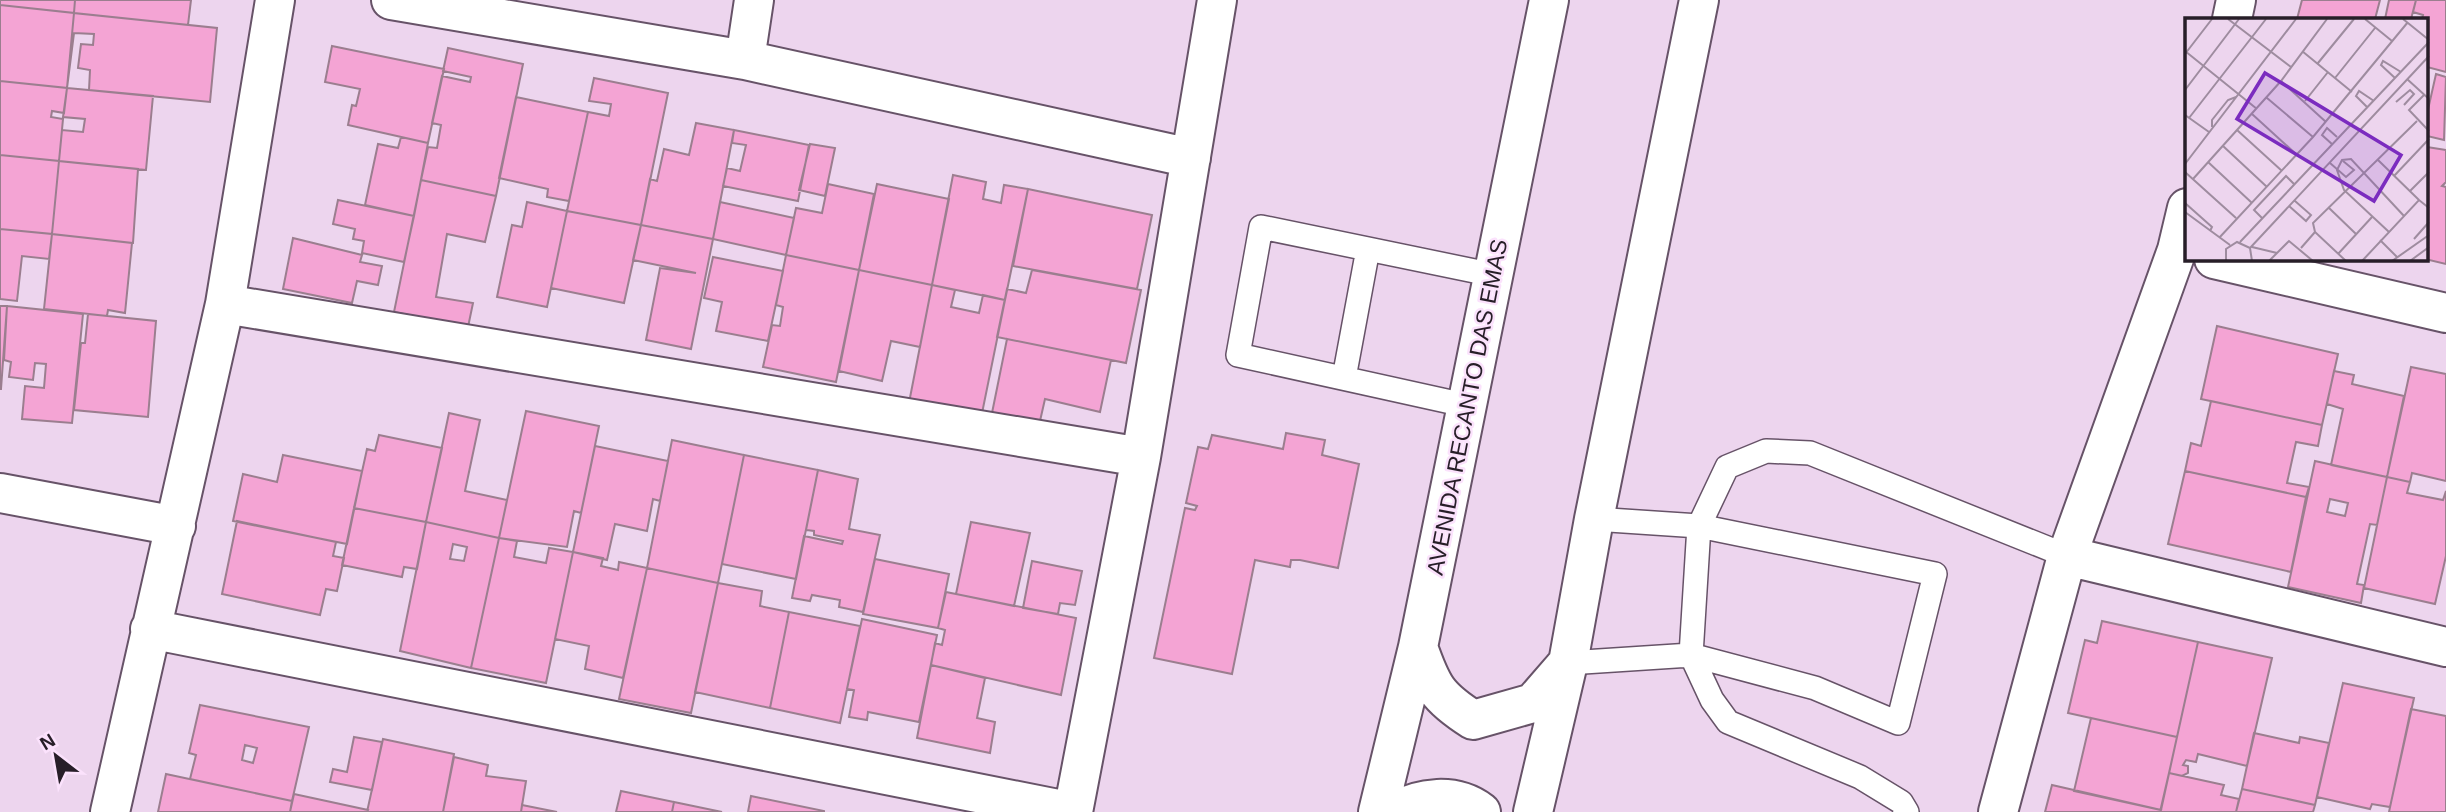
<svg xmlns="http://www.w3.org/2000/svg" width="2446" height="812" font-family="Helvetica,sans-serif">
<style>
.building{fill:#f4a4d4;stroke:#9b7e8f;stroke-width:2;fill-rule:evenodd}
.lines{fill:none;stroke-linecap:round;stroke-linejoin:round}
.service-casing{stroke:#675368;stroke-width:26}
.minor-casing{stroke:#675368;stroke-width:42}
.secondary-casing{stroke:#675368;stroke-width:42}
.service{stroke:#fff;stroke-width:23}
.minor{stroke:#fff;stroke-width:38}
.secondary{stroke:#fff;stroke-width:38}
.labels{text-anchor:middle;stroke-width:5;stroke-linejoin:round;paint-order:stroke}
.street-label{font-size:23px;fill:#271e28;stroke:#fbe2fc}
.inset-road{fill:none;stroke:#9e8c9f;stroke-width:2}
.view{fill:#7b2cbf;fill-opacity:0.15;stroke:#7b2cbf;stroke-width:3.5}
.inset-edge{fill:none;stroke:#271e28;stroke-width:3.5}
</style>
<rect width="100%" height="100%" fill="#edd5ee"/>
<!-- building -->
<path class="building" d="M0,0h75l-1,13 -74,-8z
M75,0h116l-3,25 -114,-12z
M2302,0h78l-5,19h-78z
M2389,0h27l-5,19h-26z
M2416,0h30v72l-19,-5v-48h-5l1,-4 -10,-3z
M0,5l74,8 -7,75 -67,-7z
M74,13l143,15 -7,74 -121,-12 1,-20 -12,-2 3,-24 12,1 1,-11 -20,-1 -7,55z
M332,46l112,23 -16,74 -80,-18 4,-20 4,1 4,-17 -35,-7z
M448,48l75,16 -27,132 -75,-16 7,-33 9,1 4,-23 -9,-2 10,-47 28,6 1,-5 -28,-6z
M2436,74l10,3 -2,63 -17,-4v-22z
M594,78l74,15 -27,132 -74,-14 21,-99 21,4 2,-12 -22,-3z
M0,81l67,7 -3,25 -12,-2 -1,6 12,2 -4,42 -59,-6z
M67,88l86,8 -7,74 -87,-9 3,-31 21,2 2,-13 -22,-2z
M516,97l72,15 -19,89 -22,-4 1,-8 -49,-11z
M696,123l38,7 -21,109 -72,-14 9,-46 7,2 7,-32 25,6z
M734,130l75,15 -11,56 -75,-15 4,-18 13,3 6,-26 -14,-2z
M401,137l27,6 -14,73 -49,-11 13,-61 20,4z
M810,144l25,4 -10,48 -26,-6z
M2427,147l19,3v32l-4,4 4,1v77l-21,-5z
M0,155l59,6 -7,73 -52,-5z
M59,161l79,8 -5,74 -81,-9z
M953,175l33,7 -3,17 18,4 3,-18 24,4 -23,111 -73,-15z
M421,180l75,16 -11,46 -38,-8 -11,63 37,6 -5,24 -74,-15z
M828,184l46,10 -15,76 -73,-15 10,-47 26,5z
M877,184l72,15 -17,86 -73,-15z
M1028,189l124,26 -15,74 -124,-23z
M338,200l76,16 -10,46 -42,-9 2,-12 -11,-2 2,-10 -22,-5z
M527,202l40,9 -20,96 -50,-10 15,-72 10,2z
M720,202l74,16 -8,37 -73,-16z
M567,211l74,14 -17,78 -73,-15z
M641,225l72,14 -22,110 -45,-9 14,-72 36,5 -63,-13z
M0,229l52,5 -3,25 -27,-3 -5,45 -17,-2z
M52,234l80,9 -7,70 -17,-3 -1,6 -63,-7z
M293,238l69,17 -2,7 22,4 -4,19 -21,-4 -5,22 -69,-14z
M786,255l73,15 -23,112 -73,-15 9,-42 8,1 3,-19 -7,-2z
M713,257l70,14 -15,70 -52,-10 6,-29 -18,-4z
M859,270l73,15 -12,62 -29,-6 -9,40 -43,-10z
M1032,270l109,20 -15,73 -129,-26 10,-48 19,4z
M932,285l23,5 -4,17 28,6 4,-18 22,5 -26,128 -72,-15z
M0,306h7l-6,83h-1z
M7,306l76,8 -11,109 -50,-4 3,-33 19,2 2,-24 -11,-1 -2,17 -24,-3 2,-15 -7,-2z
M88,314l68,7 -8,96 -74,-7 7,-67h4z
M2217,326l121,28 -16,71 -121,-26z
M1007,339l104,21 -11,52 -55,-13 -5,22 -48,-8z
M2411,367l35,7v107l-34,-8 -2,9 -23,-5z
M2334,371l20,4 -2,9 52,12 -17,81 -56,-12 12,-56 -16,-5z
M2211,401l111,24 -4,21 -22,-4 -9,41 22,4 -3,10 -121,-26 6,-28 10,3z
M526,411l73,15 -18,87 -7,-2 -7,36 -68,-9z
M449,413l31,7 -15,71 42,9 -8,38 -73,-16z
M1286,433l39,7 -3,15 37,9 -21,104 -38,-8h-9l-1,7 -35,-7 -23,114 -78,-16 31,-150 10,2 2,-4 -11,-3 12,-56 10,2 4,-14 71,14z
M379,435l63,13 -16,74 -72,-14 13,-59 8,2z
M672,440l72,15 -26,128 -71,-15z
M595,446l73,15 -8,40 -7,-2 -6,32 -32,-7 -8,36 -34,-8z
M283,455l79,16 -15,73 -114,-23 10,-47 34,8z
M744,455l74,15 -22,109 -74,-15z
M2315,461l72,16 -10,48 -7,-1 -13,60 7,1 -3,18 -73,-16zM2330,499l18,4 -3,13 -18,-4z
M818,470l40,9 -9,50 31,6 -17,77 -24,-5 1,-7 -28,-5 -2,6 -18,-3 12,-62 38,8 1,-3 -29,-6v-4l-8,-1z
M2185,471l121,26 -15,75 -123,-28z
M2387,477l23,5 -3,11 36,7 3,-9v65l-11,48 -71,-16z
M354,508l72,14 -9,47 -13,-2 -2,10 -60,-12z
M237,521l99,21 -3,14 11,2 -7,33 -11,-2 -6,26 -98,-21z
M426,522l73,16 -28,130 -71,-17zM453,544l14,3 -3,14 -14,-2z
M971,522l59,11 -16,73 -58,-12z
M499,538l18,3 -3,16 32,6 3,-15 24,4 -27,131 -75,-15z
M573,552l30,6 -2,8 17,4 1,-8 28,6 -24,110 -38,-9 4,-23 -34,-7z
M875,559l74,15 -11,54 -75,-14z
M1032,561l50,10 -7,34 -15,-2 -2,11 -35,-6z
M647,568l71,15 -27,130 -72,-14z
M718,583l44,8 -2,15 29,6 -19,96 -75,-16z
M946,592l130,26 -15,77 -130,-30 4,-22 7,2 3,-15 -7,-2z
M789,612l71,14 -20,97 -70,-15z
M862,619l75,16 -18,87 -51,-10 -1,8 -18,-3 5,-27 -7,-1z
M2102,621l96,21 -21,95 -109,-24 17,-73 12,3z
M2198,642l74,16 -25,108 -49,-12 -2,8 -10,-2 -3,5 5,1v7l-6,3 -13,-3z
M931,665l54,13 -8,40 18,4 -5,31 -73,-15z
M2343,683l71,15 -24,109 -18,-3 -2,5 -53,-12z
M200,705l109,22 -17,74 -102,-22 6,-24 -7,-2zM245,745l12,3 -4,15 -11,-3z
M2411,709l35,7v96h-57z
M2091,718l86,19 -16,73 -87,-19z
M2254,733l45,10 1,-6 29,6 -14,62 -73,-16z
M354,737l28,5 -10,48 -42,-8 3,-13 14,3z
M383,739l71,15 -11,58h-76z
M454,757l34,8 -2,11 40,5 -5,31h-78z
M2169,773l55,12 -3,10 18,4 -3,13h-76z
M166,774l126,27 -2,11h-132z
M2052,785l109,25 -1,2h-115z
M2242,789l73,16 -2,7h-77z
M621,791l53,11 -2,10h-56z
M294,794l74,16 -1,2h-77z
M751,796l73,15v1h-76z
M674,802l48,10h-50z
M522,805l35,7h-36z"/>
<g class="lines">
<defs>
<path id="service" d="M1344,378l24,-129
M1469,406l-231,-51 23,-128 233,48
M1568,663l123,-8 124,33 83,35 37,-149 -236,-48 -105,-7
M1907,812l-6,-10 -41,-25 -132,-55 -16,-22 -21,-45 8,-129 28,-59 39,-16 44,2 257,103"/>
<path id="minor" d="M391,0l354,60 446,98
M2232,19l4,-19
M745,60l9,-60
M2214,259l232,54
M225,304l916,153
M0,493l176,33
M2067,556l379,91
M150,629l923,183
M110,812l115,-508 50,-304
M1073,812l68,-355 76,-457
M1998,812l69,-256 110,-306 10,-42"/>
<path id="secondary" d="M1418,647c14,40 19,50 55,73l60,-17 33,-38
M1378,812l40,-165 131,-647
M1393,812c27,-15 62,-20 88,0
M1533,812l35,-149 26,-144 105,-519"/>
</defs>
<!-- service casing -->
<use href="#service" class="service-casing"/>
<!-- minor casing -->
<use href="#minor" class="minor-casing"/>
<!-- secondary casing -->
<use href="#secondary" class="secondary-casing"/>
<!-- service -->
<use href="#service" class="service"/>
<!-- minor -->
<use href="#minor" class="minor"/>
<!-- secondary -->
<use href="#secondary" class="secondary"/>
</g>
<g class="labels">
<!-- street labels -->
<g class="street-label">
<text transform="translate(1467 407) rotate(-79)" y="8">AVENIDA RECANTO DAS EMAS</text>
</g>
</g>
<!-- overview -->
<g transform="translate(2185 18)">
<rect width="243" height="243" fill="#edd5ee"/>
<path class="inset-road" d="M43,1l63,48M180,1l27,22M218,1l26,21M0,33l72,58M117,33l50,41M0,36l27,-35M133,45l36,-44M150,60l40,-50M210,60l-14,-13 2,-4 18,11M222,61l22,20M96,63l45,41M0,72l54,-71M239,77l-15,15 20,21M82,80l46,39M120,83l23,-29M211,84l14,-12 4,4 -10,11M182,89l-11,-11 3,-5 15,10M67,96l45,41M0,97l24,17M4,100l77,-99M27,109v-7l16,-20 8,-3M52,112l45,41M148,127l-11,-10 5,-7 10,9M38,128l44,41M193,142l41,40M23,144l44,41M145,145l16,14 8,-7 -11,-9M0,146l111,-145M0,154l51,46M209,158l35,-37M8,161l88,-98 46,-62M225,173l19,-19M0,185l27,24 -2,4M104,188l17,15 5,-6 -16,-14M143,189l28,27M0,194l45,33M77,200l-8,-8 32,-34 8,8M204,214l-45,-42 -7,-20 5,-10 9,-1 53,57M34,220l94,-101 95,-115M229,221l15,-17M195,222l17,17M55,224l189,-200M67,229l25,6M65,230l179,-192M116,230l14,-16M153,236l34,-37M41,243v-12l11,-7 13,6 2,13M84,243l20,-20 24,20M161,243l-31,-29 -2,-9 104,-102M177,243l57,-61 10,8M207,243l37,-26M225,243l19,-14"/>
<path class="view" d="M80,55l136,82 -27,46 -137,-82z"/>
<rect width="243" height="243" class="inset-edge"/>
</g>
<!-- north arrow -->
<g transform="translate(56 756) rotate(329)" stroke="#fbe2fc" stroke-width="5" paint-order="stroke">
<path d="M0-5L12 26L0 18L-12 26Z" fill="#271e28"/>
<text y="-10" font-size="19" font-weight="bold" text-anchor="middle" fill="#271e28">N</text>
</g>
</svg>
